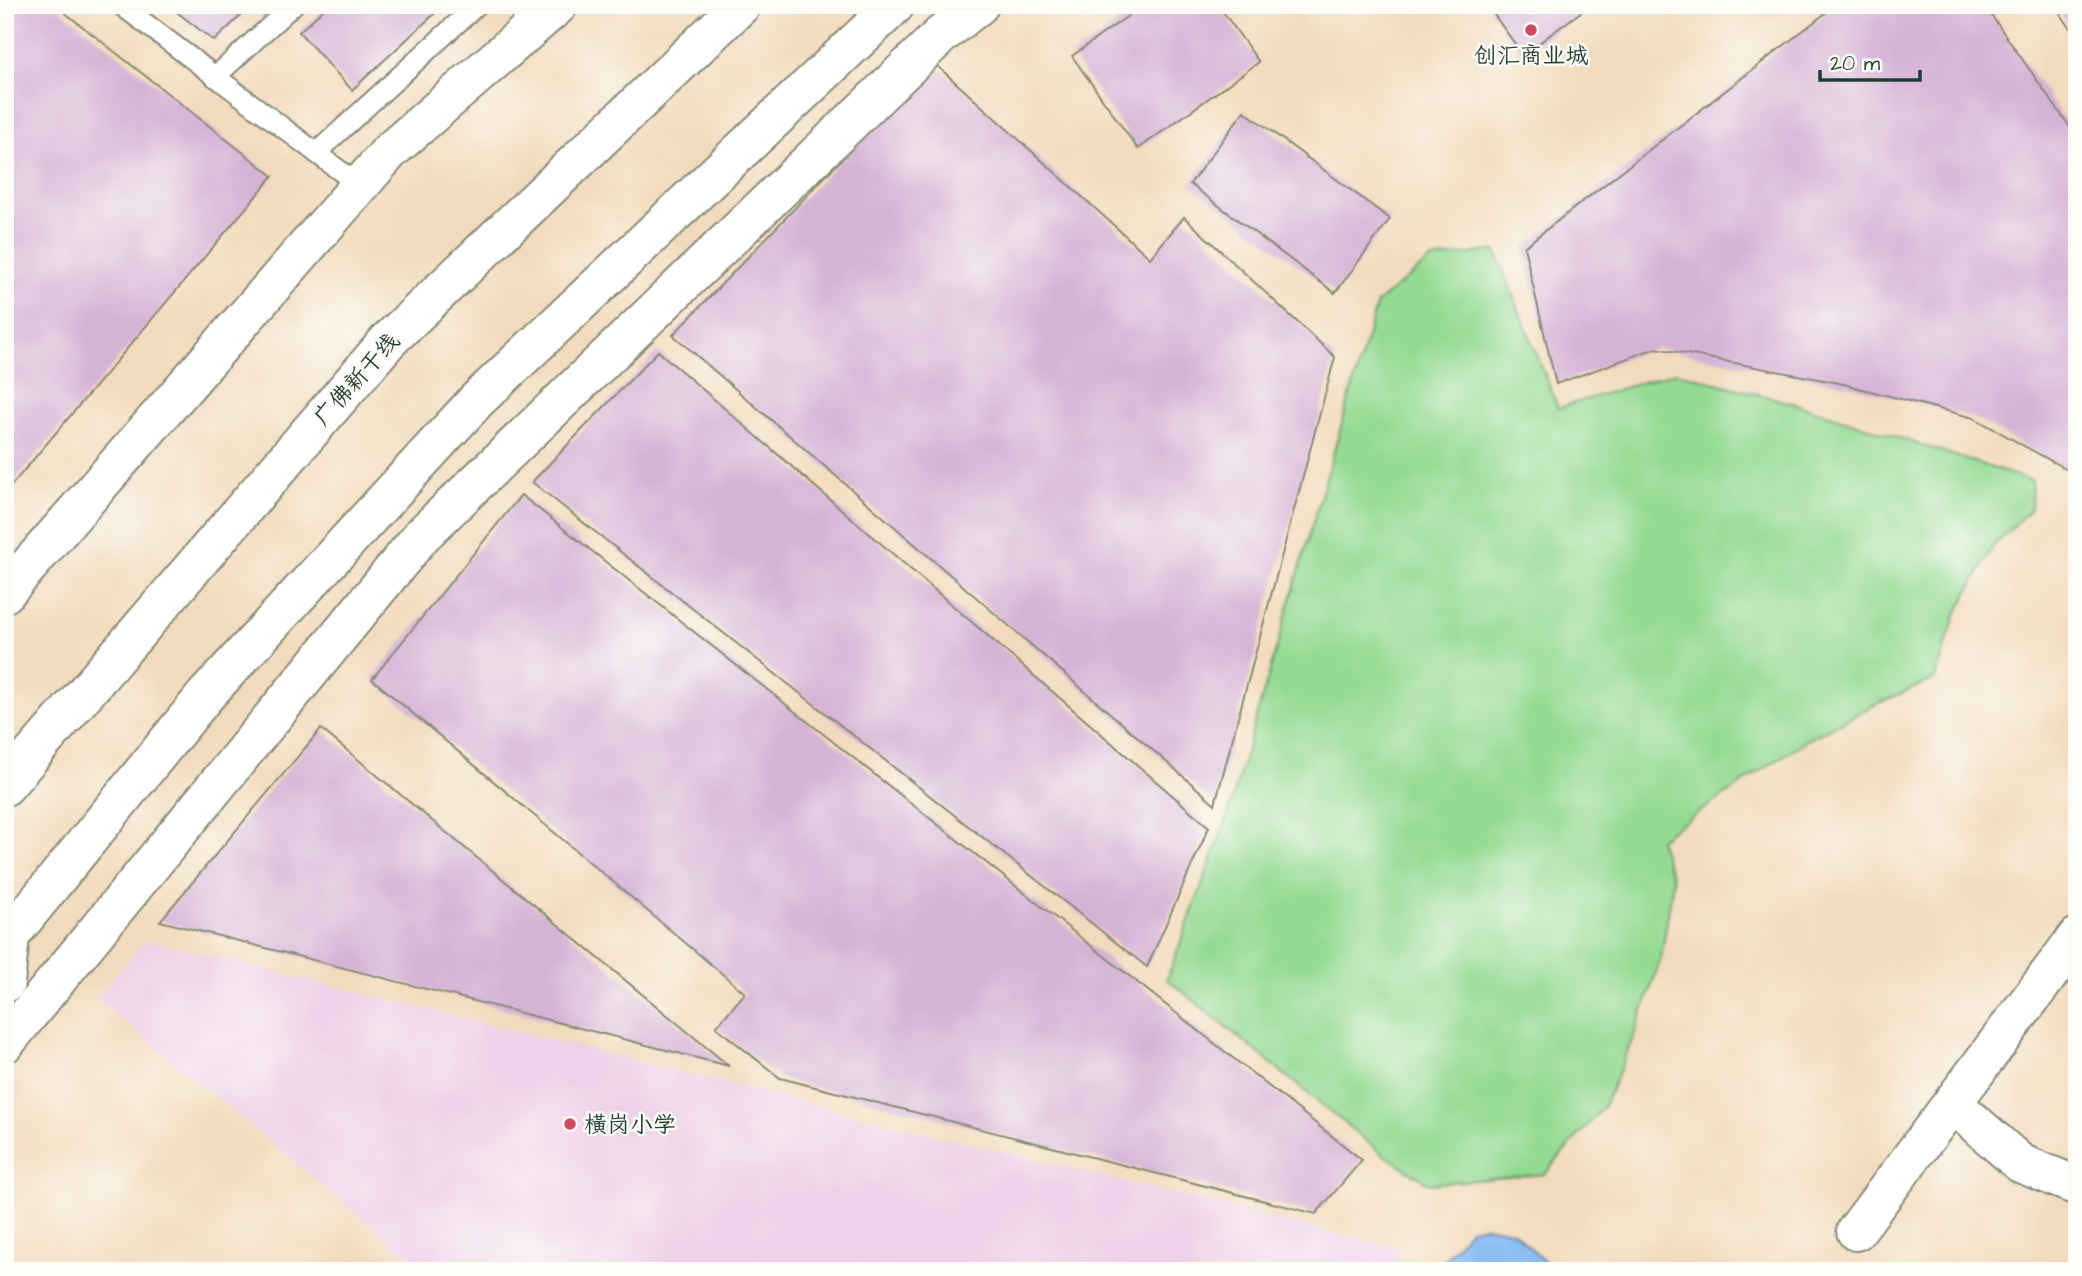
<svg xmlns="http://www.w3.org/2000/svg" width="2082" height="1276" font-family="'Architects Daughter','LXGW WenKai TC',sans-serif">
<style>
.built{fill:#eed0e8}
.green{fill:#94da93;stroke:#5a8c64;stroke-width:2}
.water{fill:#83b9f2;stroke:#517b93;stroke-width:2}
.building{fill:#d5b3d5}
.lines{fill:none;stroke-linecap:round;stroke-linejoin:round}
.lane-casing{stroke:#888c78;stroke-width:23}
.street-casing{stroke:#888c78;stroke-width:42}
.primary-casing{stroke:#888c78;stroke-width:42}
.lane{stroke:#fff;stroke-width:19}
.street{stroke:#fff;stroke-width:38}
.primary{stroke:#fff;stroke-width:38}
.poi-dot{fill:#d1495b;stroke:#fdfcf7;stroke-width:2.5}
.labels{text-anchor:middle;stroke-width:5;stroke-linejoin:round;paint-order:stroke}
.poi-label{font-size:23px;fill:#1f3d34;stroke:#fdfcf7}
.street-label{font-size:23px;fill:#1f3d34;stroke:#fdfcf7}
</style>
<rect width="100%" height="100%" fill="#fdfcf7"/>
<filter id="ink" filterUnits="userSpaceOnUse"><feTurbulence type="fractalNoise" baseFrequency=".0143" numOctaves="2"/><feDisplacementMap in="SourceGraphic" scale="14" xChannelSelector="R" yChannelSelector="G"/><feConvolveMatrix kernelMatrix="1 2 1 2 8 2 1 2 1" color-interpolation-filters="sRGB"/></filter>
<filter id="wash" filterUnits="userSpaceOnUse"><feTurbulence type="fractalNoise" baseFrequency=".00686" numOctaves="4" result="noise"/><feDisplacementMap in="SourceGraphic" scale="28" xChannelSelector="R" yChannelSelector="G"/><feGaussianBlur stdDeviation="1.57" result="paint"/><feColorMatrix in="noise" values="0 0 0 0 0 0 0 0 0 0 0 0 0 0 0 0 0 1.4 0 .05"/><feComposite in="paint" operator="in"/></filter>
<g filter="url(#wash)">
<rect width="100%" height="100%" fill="#f2dbbc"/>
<!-- built -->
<path class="built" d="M146,940l1255,310 -5,21h-970l-330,-273z"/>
<!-- green -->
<path class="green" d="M1495,250l63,158 117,-36 121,32 236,77 -1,27 -39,40 -37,69 -20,62 -63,27 -65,34 -148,99 14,42 -12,78 -27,77 -30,70 -59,68 -115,10 -46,-29 -217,-176 60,-161 150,-515 53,-43z"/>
<!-- water -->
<path class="water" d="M1485,1226l28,5 41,40h-120l37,-43z"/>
<g id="blocks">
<!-- building -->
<path class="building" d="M5,5h50l218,171 -268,317z
M168,5h84l-38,36z
M328,5h116l-92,85 -53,-58z
M1143,5h75l41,57 -121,87 -66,-93z
M1487,5h103l-67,50z
M1836,5h148l93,132v341l-6,-6 -97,-54 -135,-35 -183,-35 -100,36 -32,-137z
M2054,5h23v32z
M934,63l216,195 34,-41 151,140 -120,447 -542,-469z
M1244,111l146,108 -55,74 -145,-109z
M658,351l551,476 -62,140 -615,-485z
M521,495l841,665 -46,54 -536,-136 -64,-51 29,-34 -373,-314z
M321,729l408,337 -569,-145z"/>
</g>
</g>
<g filter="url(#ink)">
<use href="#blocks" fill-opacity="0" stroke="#888c78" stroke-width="2"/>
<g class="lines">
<defs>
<path id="lane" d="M121,5l239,181
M215,77l78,-72
M316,153l161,-148"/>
<path id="street" d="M1952,1103l68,60 57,23
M1856,1231l221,-294"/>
<path id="primary" d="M5,593l385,-442 168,-146
M5,786l383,-445 353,-336
M5,942l200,-246 272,-296 418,-395
M5,983l5,-46
M5,1043l417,-508 519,-500 38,-30"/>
</defs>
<!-- lane casing -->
<use href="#lane" class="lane-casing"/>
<!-- street casing -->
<use href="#street" class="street-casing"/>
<!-- primary casing -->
<use href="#primary" class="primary-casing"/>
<!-- lane -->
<use href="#lane" class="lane"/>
<!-- street -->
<use href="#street" class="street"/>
<!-- primary -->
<use href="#primary" class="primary"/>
</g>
</g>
<!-- markers -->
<g class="poi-dot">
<circle cx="1531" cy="30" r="7"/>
<circle cx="570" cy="1124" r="7"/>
</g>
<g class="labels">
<!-- poi labels -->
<g class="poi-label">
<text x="1531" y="63">创汇商业城</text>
<text x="584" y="1132" text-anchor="start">横岗小学</text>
</g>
<!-- street labels -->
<g class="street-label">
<text transform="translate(356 379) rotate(-48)" y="8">广佛新干线</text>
</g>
</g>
<!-- margin -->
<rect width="2082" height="1276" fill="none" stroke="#fdfcf7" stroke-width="28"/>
<!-- scale -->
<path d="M1820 70v10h100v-10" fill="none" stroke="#1f3d34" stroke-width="3.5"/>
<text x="1830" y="70" font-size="21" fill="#1f3d34" stroke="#fdfcf7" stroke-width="5" paint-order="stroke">20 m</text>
</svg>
